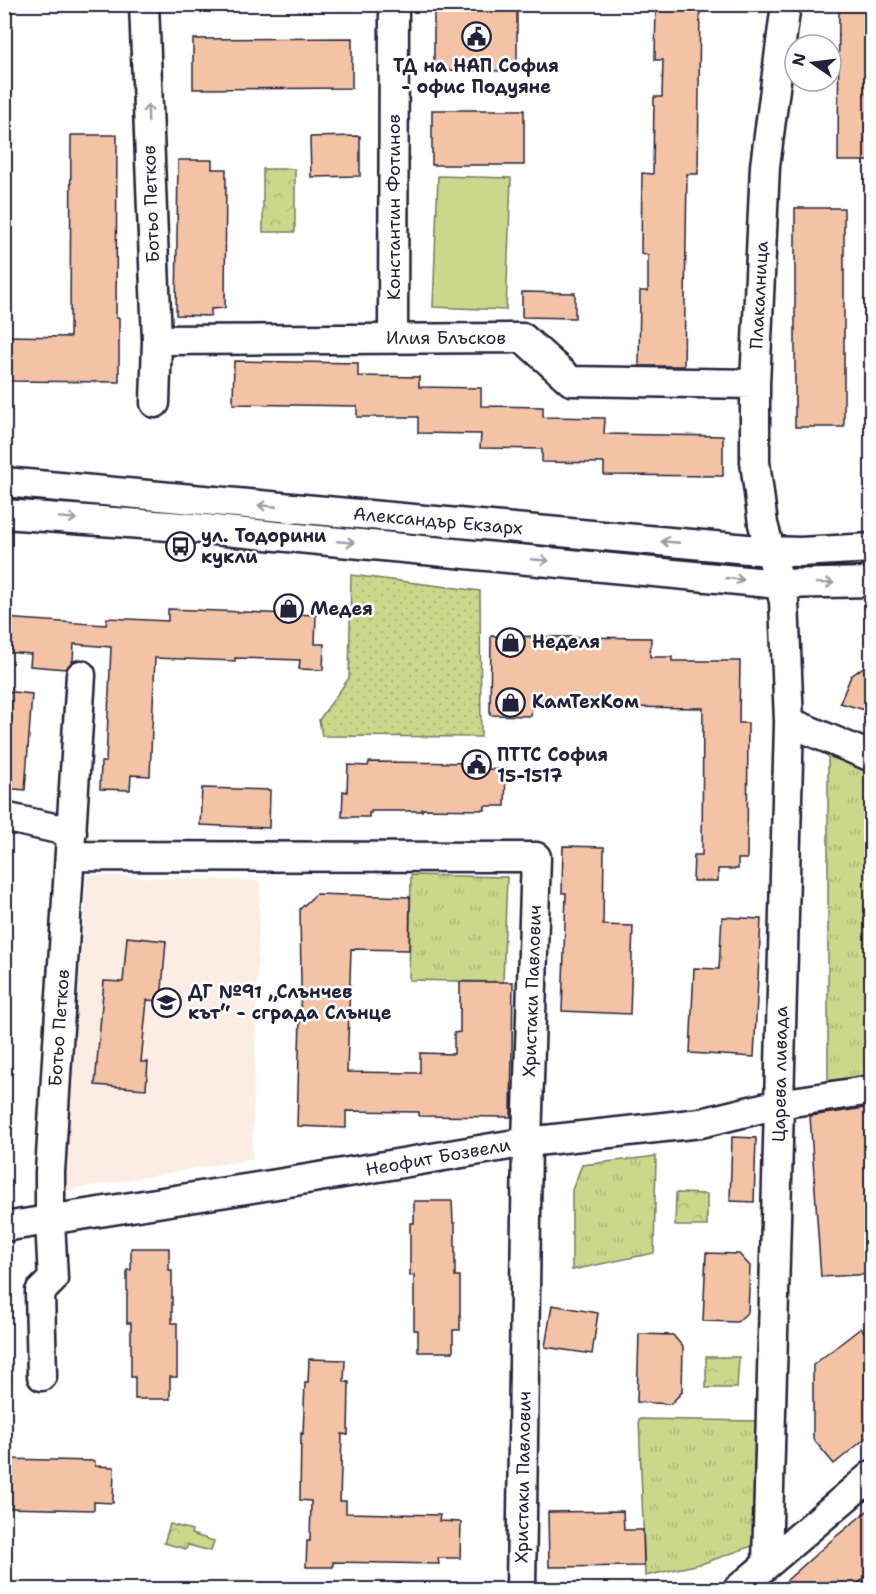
<svg xmlns="http://www.w3.org/2000/svg" width="876" height="1594" font-family="'Shantell Sans',sans-serif">
<style>
.built{fill:#fcede4}
.grass{fill:url(#grass-tufts);stroke:#767c62;stroke-width:1.5}
.park{fill:url(#park-crowns);stroke:#767c62;stroke-width:1.5}
.garden{fill:url(#garden-dots);stroke:#767c62;stroke-width:1.5}
.pitch{fill:#cbd78a;stroke:#767c62;stroke-width:1.5}
.building{fill:#f4c2a5;stroke:#22223b;stroke-width:1.5}
.lines{fill:none;stroke-linecap:round;stroke-linejoin:round}
.minor-casing{stroke:#22223b;stroke-width:33}
.minor{stroke:#fff;stroke-width:28}
.oneway{stroke:#9c9ca7}
.labels{text-anchor:middle;stroke-width:5;stroke-linejoin:round;paint-order:stroke}
.poi-label{font-size:18px;font-weight:bold;fill:#22223b;stroke:#fff;text-anchor:start}
.street-label{font-size:18px;fill:#22223b;stroke:#fff}
</style>
<defs>
<pattern id="grass-tufts" width="24" height="20" patternUnits="userSpaceOnUse" patternTransform="scale(1.5)"><rect width="24" height="20" fill="#cbd78a"/><path d="M3 7l-1-3M5 7V3M7 7l1-3M15 17l-1-3M17 17v-4M19 17l1-3" fill="none" stroke="#aeb878"/></pattern>
<pattern id="park-crowns" width="20" height="18" patternUnits="userSpaceOnUse" patternTransform="scale(1.5)"><rect width="20" height="18" fill="#cbd78a"/><path d="M2 6a3 3 0 1 1 6 0M12 15a3 3 0 1 1 6 0" fill="none" stroke="#aeb878"/></pattern>
<pattern id="garden-dots" width="8" height="8" patternUnits="userSpaceOnUse" patternTransform="scale(1.5)"><rect width="8" height="8" fill="#cbd78a"/><path d="M2 2h.1M6 6h.1" fill="none" stroke="#aeb878" stroke-width="1.8" stroke-linecap="round"/></pattern>
</defs>
<rect width="100%" height="100%" fill="#fff"/>
<filter id="ink" filterUnits="userSpaceOnUse"><feTurbulence type="fractalNoise" baseFrequency=".0167" numOctaves="2"/><feDisplacementMap in="SourceGraphic" scale="12" xChannelSelector="R" yChannelSelector="G"/><feConvolveMatrix kernelMatrix="1 2 1 2 8 2 1 2 1" color-interpolation-filters="sRGB"/></filter>
<g filter="url(#ink)">
<!-- built -->
<path class="built" d="M87,875l173,6 -8,278 -189,32z"/>
<!-- grass -->
<path class="grass" d="M828,738l44,19 -1,333 -43,7z
M411,875l96,2 -4,105 -94,-2z
M656,1156l-2,97 -82,17v-80l10,-25z
M639,1419l118,2 1,123 -54,19 -59,13z"/>
<!-- park -->
<path class="park" d="M263,169h32v63h-32z
M676,1193l31,1v32h-32z
M706,1357h33l-2,31h-31z
M170,1524l22,6 -1,4 23,7 -3,10 -23,-6 -2,4 -22,-6z"/>
<!-- garden -->
<path class="garden" d="M351,575l129,16 1,146 -159,-1 -3,-16 30,-42z"/>
<!-- pitch -->
<path class="pitch" d="M438,176l73,2 -5,132 -73,-3z"/>
<!-- building -->
<path class="building" d="M434,4h83v67l-83,-1z
M656,4h44l-2,170h-11l-3,192h-45l1,-75h8v-36l-7,-1 1,-81 11,1 1,-77h8l1,-37h-8z
M839,4h33v157h-34z
M352,38v50l-159,1v-50z
M432,110h92v55h-92z
M71,135h46l-1,183h3v64l-115,-1v-45l66,1z
M360,136v40l-49,1 -1,-40z
M178,160h34v9h14l-1,139 -14,1v7l-35,-1z
M795,208h49v219h-49z
M522,292l53,1v25l-53,-1z
M234,361l124,2v13l61,1v10l62,1v18l62,1v10l62,1 -1,16 119,2v40l-119,-1v-12l-62,-1v-13l-62,-1 1,-14 -63,-1v-16h-61v-11l-124,-2z
M168,609l148,6 -1,29h9l-1,26 -24,-1 1,-9 -65,-2v3l-80,-3 -5,118 -19,-1 -1,15 -30,-1 1,-27h5l5,-115 -37,-3 -1,16 -7,9 -36,-3 1,-12 -27,-2v-34l102,7 1,-7 61,3z
M491,636l160,2 -1,19h22v4h68l-1,62h9l-1,136h-9v10h-20v12h-25l1,-26h8l1,-147 -171,-2 -1,10 -41,-1z
M872,661v51l-32,-9 11,-27z
M4,691l28,3 -7,96 -21,-2z
M369,762l116,1v6h21l-1,37h-20v4l-63,-1v2h-51v2h-2v4h-27l1,-26 4,1 1,-27 20,1z
M202,788l68,2 -1,38 -69,-3z
M563,846l41,1 -1,78 30,1 -3,88 -68,-3 4,-118h-4z
M316,894l94,3 -1,53 -58,-1 -4,123 73,1v-20l34,1v-21l6,-1v-50h53l-2,135 -92,-1v-4l-73,-1v17l-49,-2 4,-145 -1,-72z
M722,917l39,2 -7,138 -64,-4 4,-85 25,1z
M127,937l39,4 -5,60 -14,-1 -6,62h7l-2,27 -51,-4 9,-104 19,1z
M872,1107v167l-51,3 -11,-161z
M732,1137l24,1 -2,64 -24,-1z
M414,1201h38l1,22h2v53h5v54h-7v22h-35v-22h-4v-55l-4,1v-53h4z
M131,1248h38v22h3v53h5v54h-7v22h-35v-22h-4v-54h-4v-53h4z
M706,1253l33,1 11,12 -2,46 -11,10 -34,-1z
M552,1305l46,8 -6,41 -47,-7z
M861,1328l11,13v92l-38,31 -21,-25v-74z
M639,1334l34,1 10,12 -1,45 -11,12 -34,-2z
M309,1359l36,1 -1,22h5l-1,53 -6,-1 -2,67h6v12l94,2 -1,6 22,1 -1,36h-22l1,6 -106,-2v5h-27l1,-26h3l1,-40 -11,-1 1,-67 2,1 2,-52h3z
M4,1459l91,2v5l19,1 -1,36 -19,-1v8l-90,-2z
M872,1507v64l-21,19h-75l57,-51z
M623,1511l1,19h19l1,36 -95,1 -1,-55z"/>
<g class="lines">
<defs>
<path id="minor" d="M144,4l13,336 -2,63
M393,338l1,-334
M157,340l366,-2 48,43 184,3
M4,482l766,69 30,1 72,-4
M4,514l179,13 596,57 93,-2
M789,722l83,35
M4,817l68,15
M71,856l465,1 -9,285 -6,448
M4,1227l273,-43 250,-42 174,-19 78,-19 93,-14
M42,1376l-2,-84 13,-13 -3,-59v-48l31,-497
M767,1564l22,-842 -5,-121 -21,-77 -8,-62v-78l10,-218 21,-162
M737,1590l135,-115"/>
</defs>
<!-- minor casing -->
<use href="#minor" class="minor-casing"/>
<!-- minor -->
<use href="#minor" class="minor"/>
</g>
<!-- one-way arrows -->
<defs><path id="oneway-shaft" d="M-6 0H5M1.5-3L5.5 0L1.5 3" fill="none" stroke-width="1.6" stroke-linecap="round" stroke-linejoin="round" transform="scale(1.5)"/></defs>
<g class="oneway">
<use href="#oneway-shaft" transform="translate(148 113) rotate(-92)"/>
<use href="#oneway-shaft" transform="translate(267 506) rotate(-175)"/>
<use href="#oneway-shaft" transform="translate(68 518) rotate(4)"/>
<use href="#oneway-shaft" transform="translate(346 542) rotate(5)"/>
<use href="#oneway-shaft" transform="translate(670 542) rotate(-175)"/>
<use href="#oneway-shaft" transform="translate(540 560) rotate(5)"/>
<use href="#oneway-shaft" transform="translate(735 579) rotate(6)"/>
<use href="#oneway-shaft" transform="translate(825 583) rotate(-1)"/>
</g>
</g>
<!-- icons -->
<defs>
<symbol id="civic-ring" viewBox="-11 -11 22 22"><circle r="9.5" fill="#fff" stroke="#22223b" stroke-width="1.5"/><path d="M-.6-6.5H3V-4.5H.6V-3L4-1V1h2V6H-6V1h2V-1L-.6-3ZM-1.2 2.5V6h2.4V2.5Z" fill="#22223b"/></symbol>
<symbol id="bus-ring" viewBox="-11 -11 22 22"><circle r="9.5" fill="#fff" stroke="#22223b" stroke-width="1.5"/><path d="M-5-6H5V4H4V6H2V4H-2V6H-4V4H-5ZM-3.5-4V0h7V-4ZM-3.5 1.2v1.5H-2V1.2ZM2 1.2v1.5H3.5V1.2Z" fill="#22223b"/></symbol>
<symbol id="shop-ring" viewBox="-11 -11 22 22"><circle r="9.5" fill="#fff" stroke="#22223b" stroke-width="1.5"/><path d="M-5-2.5h2.3a2.7 3.5 0 0 1 5.4 0H5L5.5 6h-11ZM-1.5-2.5h3a1.5 2.3 0 0 0-3 0Z" fill="#22223b"/></symbol>
<symbol id="school-ring" viewBox="-11 -11 22 22"><circle r="9.5" fill="#fff" stroke="#22223b" stroke-width="1.5"/><path d="M0-5L7-2L0 1L-7-2ZM-4 1L0 2.5L4 1V4Q0 6-4 4Z" fill="#22223b"/></symbol>
</defs>
<g fill-rule="evenodd">
<use href="#civic-ring" x="460" y="20" width="33" height="33"/>
<use href="#bus-ring" x="164" y="530" width="33" height="33"/>
<use href="#shop-ring" x="272" y="592" width="33" height="33"/>
<use href="#shop-ring" x="494" y="626" width="33" height="33"/>
<use href="#shop-ring" x="494" y="686" width="33" height="33"/>
<use href="#civic-ring" x="460" y="748" width="33" height="33"/>
<use href="#school-ring" x="150" y="986" width="33" height="33"/>
</g>
<g class="labels">
<!-- poi labels -->
<g class="poi-label">
<text x="476" y="72" text-anchor="middle">ТД на НАП София<tspan x="476" dy="21">- офис Подуяне</tspan></text>
<text x="201" y="542">ул. Тодорини<tspan x="201" dy="21">кукли</tspan></text>
<text x="310" y="615">Медея</text>
<text x="532" y="648">Неделя</text>
<text x="532" y="708">КамТехКом</text>
<text x="497" y="761">ПТТС София<tspan x="497" dy="21">15-1517</tspan></text>
<text x="188" y="998">ДГ №91 „Слънчев<tspan x="188" dy="21">кът“ - сграда Слънце</tspan></text>
</g>
<!-- street labels -->
<g class="street-label">
<text transform="translate(151 204) rotate(-92)" y="6">Ботьо Петков</text>
<text transform="translate(394 207) rotate(-90)" y="6">Константин Фотинов</text>
<text transform="translate(759 295) rotate(-87)" y="6">Плакалница</text>
<text x="446" y="344">Илия Блъсков</text>
<text transform="translate(438 521) rotate(5)" y="6">Александър Екзарх</text>
<text transform="translate(532 991) rotate(-88)" y="6">Христаки Павлович</text>
<text transform="translate(59 1028) rotate(-86)" y="6">Ботьо Петков</text>
<text transform="translate(780 1074) rotate(-89)" y="6">Царева ливада</text>
<text transform="translate(438 1157) rotate(-10)" y="6">Неофит Бозвели</text>
<text transform="translate(523 1477) rotate(-89)" y="6">Христаки Павлович</text>
</g>
</g>
<!-- margin -->
<rect width="876" height="1594" fill="none" stroke="#fff" stroke-width="24"/>
<rect x="12" y="12" width="852" height="1570" fill="none" stroke="#22223b" stroke-width="2" filter="url(#ink)"/>
<!-- north arrow -->
<g transform="translate(813 63) rotate(284)"><circle r="28" fill="#ffffff" stroke="#a7a7b1" stroke-width="1.5"/>
<path d="M0-4.5L10 22L0 15L-10 22Z" fill="#22223b"/>
<text y="-9" font-size="16" font-weight="bold" text-anchor="middle" fill="#22223b">N</text>
</g>
</svg>
